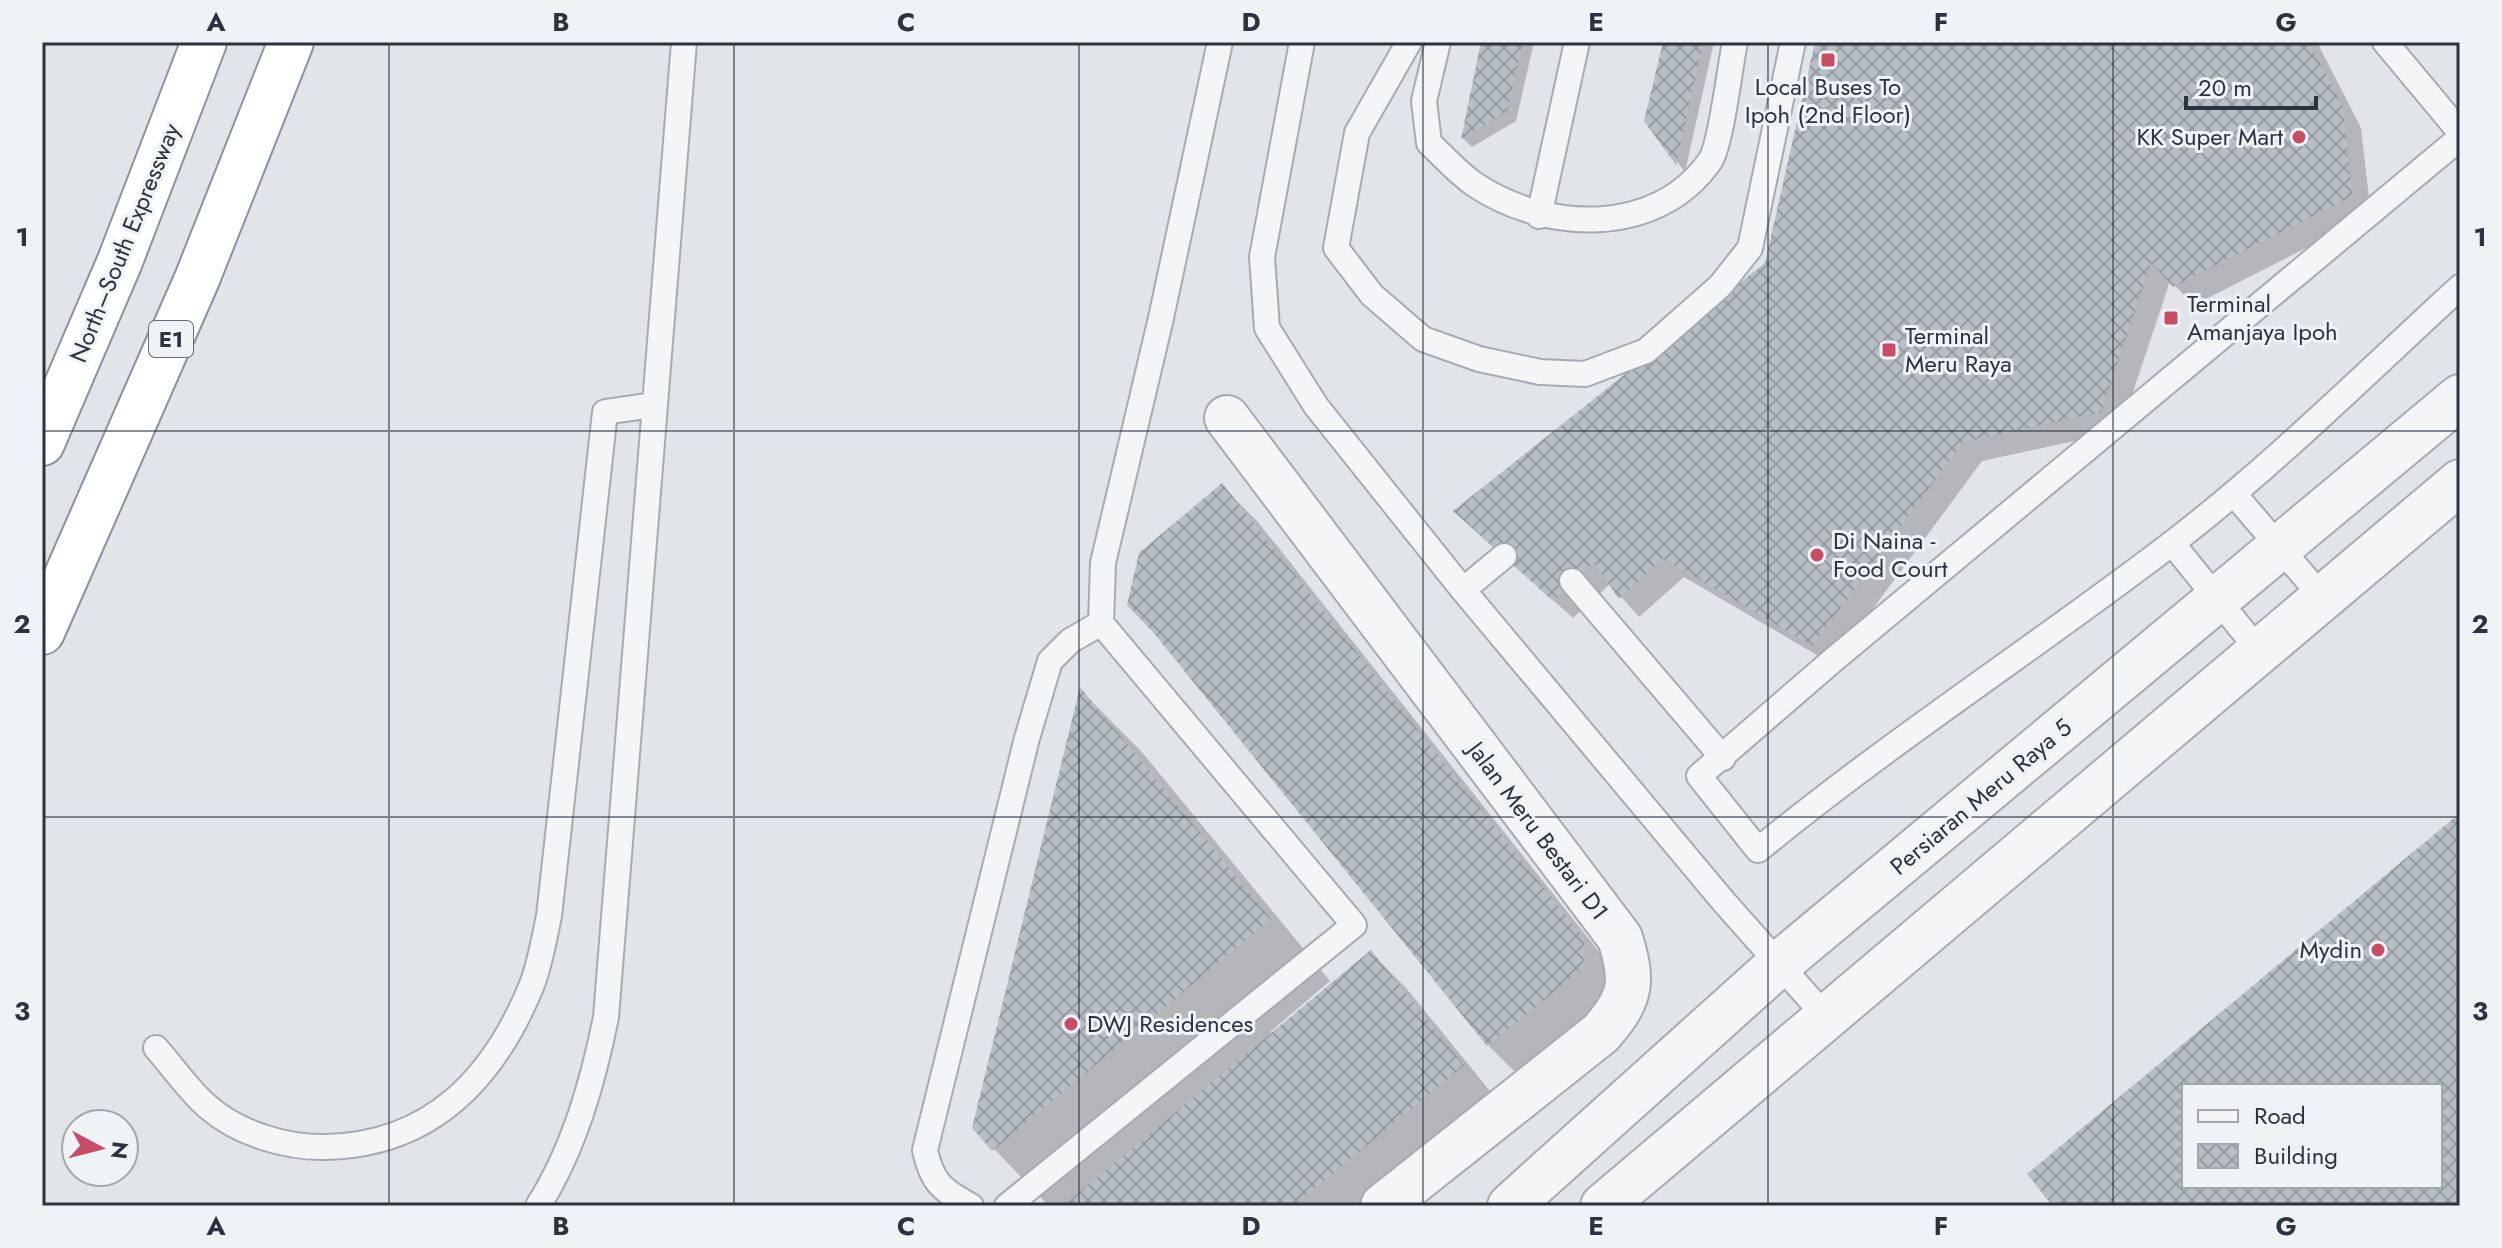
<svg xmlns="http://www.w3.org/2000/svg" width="2502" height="1248" font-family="Jost,sans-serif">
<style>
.shadow{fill:#0003}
.building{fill:url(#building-cross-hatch);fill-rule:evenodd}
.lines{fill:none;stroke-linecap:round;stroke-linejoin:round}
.service-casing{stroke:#a6abb3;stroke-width:28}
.minor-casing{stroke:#a6abb3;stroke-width:48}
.tertiary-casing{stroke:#a6abb3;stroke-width:48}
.motorway-casing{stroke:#89939e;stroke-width:48}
.service{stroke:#f3f5f7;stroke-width:24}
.minor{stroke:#f3f5f7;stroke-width:44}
.tertiary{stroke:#f3f5f7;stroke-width:44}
.motorway{stroke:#fff;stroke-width:44}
.grid{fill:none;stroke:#2a333f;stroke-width:2;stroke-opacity:0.55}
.poi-dot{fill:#c74c66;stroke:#f0f3f6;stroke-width:3}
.labels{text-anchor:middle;stroke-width:6;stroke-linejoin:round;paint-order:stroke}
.shield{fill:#f0f3f6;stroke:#656d76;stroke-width:2}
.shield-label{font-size:22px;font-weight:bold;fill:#2a333f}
.poi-label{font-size:24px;fill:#2a333f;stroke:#f0f3f6;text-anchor:start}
.street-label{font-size:24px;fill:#2a333f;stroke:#f0f3f6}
.neatline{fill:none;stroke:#2a333f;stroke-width:3}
.grid-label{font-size:26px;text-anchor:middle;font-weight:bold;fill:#2a333f}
</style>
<defs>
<pattern id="building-cross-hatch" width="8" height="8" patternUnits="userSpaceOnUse" patternTransform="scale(2)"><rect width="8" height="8" fill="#b8bec5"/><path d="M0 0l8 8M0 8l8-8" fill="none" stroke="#969ba1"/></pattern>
</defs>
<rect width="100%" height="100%" fill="#e1e4e9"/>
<!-- shadow -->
<path class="shadow" d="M1483,42h51l-18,79 -44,26 -9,-9z
M1665,42h49l-29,130 -39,-51z
M1817,42h500l44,86 10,87 -177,90 -24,-24 -50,150 -138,30 -150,203 -148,-87 -45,40 -29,-33 -37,34 -98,-88 291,-266z
M1222,486l36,36 361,455 -1,28 -94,76 -36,-36z
M1081,691l60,60 189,230 -60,51 3,3 98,-82 36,36 92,113 -128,104h-322l-75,-78z"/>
<!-- building -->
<path class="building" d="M1481,42h42l-16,69 -46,28z
M1663,42h40l-27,123 -32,-44z
M1815,42h494l34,65 9,89 -179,91 -22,-25 -50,150 -138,30 -151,204 -149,-88 -44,41 -25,-37 -41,39 -100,-90 312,-248z
M1222,483l362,456 -1,29 -96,78 -334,-414 -26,-27 12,-52z
M1080,687l191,232 -279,232 -20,-23z
M2460,813v393h-407l-26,-32zM2184,1086h256v100h-256z
M1371,950l93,115 -171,141h-230z"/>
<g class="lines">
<defs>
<path id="service" d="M1302,42l-40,215 5,71 49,78 147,184 261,312 102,115
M1409,42l-52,91 -21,115 36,47 51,44 56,20 61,13 45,2 61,-23 74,-65 30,-38 43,-206
M1438,42l-14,59 5,42c14,13 29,30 45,41 71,48 182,54 236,-23 11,-16 20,-95 25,-119
M2385,42l75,90
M2460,138l-628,523 -133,115 59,74c133,-109 277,-202 413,-306 102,-78 194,-170 289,-257
M1539,216l38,-174
M2234,494l89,104
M2172,543l88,109
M1572,581l151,177
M1463,590l41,-34
M156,1048c17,19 33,43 52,59 31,27 79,41 118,40 105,-2 167,-68 205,-160 9,-22 13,-48 18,-71l56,-504 48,-7
M538,1206c36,-57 55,-124 68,-189l78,-975
M971,1206c-29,-16 -39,-23 -46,-56l102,-412 23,-77 20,-20 31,-18
M1007,1206l347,-281 -253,-302 2,-60 58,-245 59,-276"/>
<path id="minor" d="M1227,418l393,520c14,45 11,60 -19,95l-218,173"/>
<path id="tertiary" d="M1510,1206l269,-242 681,-567
M1603,1206l857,-724"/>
<path id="motorway" d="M42,443l78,-182 84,-219
M42,632l155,-353 94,-237"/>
</defs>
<!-- service casing -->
<use href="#service" class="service-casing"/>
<!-- minor casing -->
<use href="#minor" class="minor-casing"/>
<!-- tertiary casing -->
<use href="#tertiary" class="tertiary-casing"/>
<!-- motorway casing -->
<use href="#motorway" class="motorway-casing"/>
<!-- service -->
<use href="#service" class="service"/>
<!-- minor -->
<use href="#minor" class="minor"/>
<!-- tertiary -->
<use href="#tertiary" class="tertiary"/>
<!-- motorway -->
<use href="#motorway" class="motorway"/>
</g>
<!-- grid -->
<path class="grid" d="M389,42v1164M734,42v1164M1079,42v1164M1423,42v1164M1768,42v1164M2113,42v1164M42,431h2418M42,817h2418"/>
<!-- markers -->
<g class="poi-dot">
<rect x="1820" y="52" width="16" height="16" rx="4"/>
<circle cx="2299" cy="137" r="8"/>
<rect x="2163" y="310" width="16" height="16" rx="4"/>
<rect x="1881" y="342" width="16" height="16" rx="4"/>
<circle cx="1817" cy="555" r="8"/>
<circle cx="2378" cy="950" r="8"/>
<circle cx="1071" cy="1024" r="8"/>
</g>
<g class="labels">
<!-- shield labels -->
<rect class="shield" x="149" y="321" width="44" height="36" rx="6"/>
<g class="shield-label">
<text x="171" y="347">E1</text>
</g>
<!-- poi labels -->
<g class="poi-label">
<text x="1828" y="95" text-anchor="middle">Local Buses To<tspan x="1828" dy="28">Ipoh (2nd Floor)</tspan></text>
<text x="2283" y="145" text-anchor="end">KK Super Mart</text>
<text x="2187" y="312">Terminal<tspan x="2187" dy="28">Amanjaya Ipoh</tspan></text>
<text x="1905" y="344">Terminal<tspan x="1905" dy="28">Meru Raya</tspan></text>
<text x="1833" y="549">Di Naina -<tspan x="1833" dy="28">Food Court</tspan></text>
<text x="2362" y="958" text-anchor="end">Mydin</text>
<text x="1087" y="1032">DWJ Residences</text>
</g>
<!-- street labels -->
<g class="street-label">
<text transform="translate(125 243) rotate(-68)" y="8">North–South Expressway</text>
<text transform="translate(1981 797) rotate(-40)" y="8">Persiaran Meru Raya 5</text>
<text transform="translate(1538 831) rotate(53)" y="8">Jalan Meru Bestari D1</text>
</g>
</g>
<!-- border -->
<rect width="2502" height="1248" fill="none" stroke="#f0f3f6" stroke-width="88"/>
<!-- legend -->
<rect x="2182" y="1084" width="260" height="104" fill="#f0f3f6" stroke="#a1a6ad" stroke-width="2"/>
<rect x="2198" y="1110" width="40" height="12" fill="#f3f5f7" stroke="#a1a6ad" stroke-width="2"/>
<text x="2254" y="1124" font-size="24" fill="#2a333f">Road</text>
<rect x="2198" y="1144" width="40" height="24" fill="url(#building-cross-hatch)" stroke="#a1a6ad" stroke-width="2"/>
<text x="2254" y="1164" font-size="24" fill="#2a333f">Building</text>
<!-- north arrow -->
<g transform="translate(100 1148) rotate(97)"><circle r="38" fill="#f0f3f6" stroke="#a1a6ad" stroke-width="2"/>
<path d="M0-6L14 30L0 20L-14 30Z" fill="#c74c66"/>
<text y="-12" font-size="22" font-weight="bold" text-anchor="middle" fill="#2a333f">N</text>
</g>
<!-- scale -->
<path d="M2186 96v12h130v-12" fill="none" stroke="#2a333f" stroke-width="4"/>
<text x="2198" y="96" font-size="24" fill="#2a333f" stroke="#f0f3f6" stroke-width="6" paint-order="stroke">20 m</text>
<rect x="44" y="44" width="2414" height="1160" class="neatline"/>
<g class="grid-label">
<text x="216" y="31">A</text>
<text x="561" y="31">B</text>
<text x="906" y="31">C</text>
<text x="1251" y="31">D</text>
<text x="1596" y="31">E</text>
<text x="1941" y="31">F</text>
<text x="2286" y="31">G</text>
<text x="22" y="246">1</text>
<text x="2480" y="246">1</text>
<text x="22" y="633">2</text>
<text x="2480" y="633">2</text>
<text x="22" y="1020">3</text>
<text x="2480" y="1020">3</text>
<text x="216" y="1235">A</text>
<text x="561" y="1235">B</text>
<text x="906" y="1235">C</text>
<text x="1251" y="1235">D</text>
<text x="1596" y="1235">E</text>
<text x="1941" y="1235">F</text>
<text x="2286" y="1235">G</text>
</g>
</svg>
